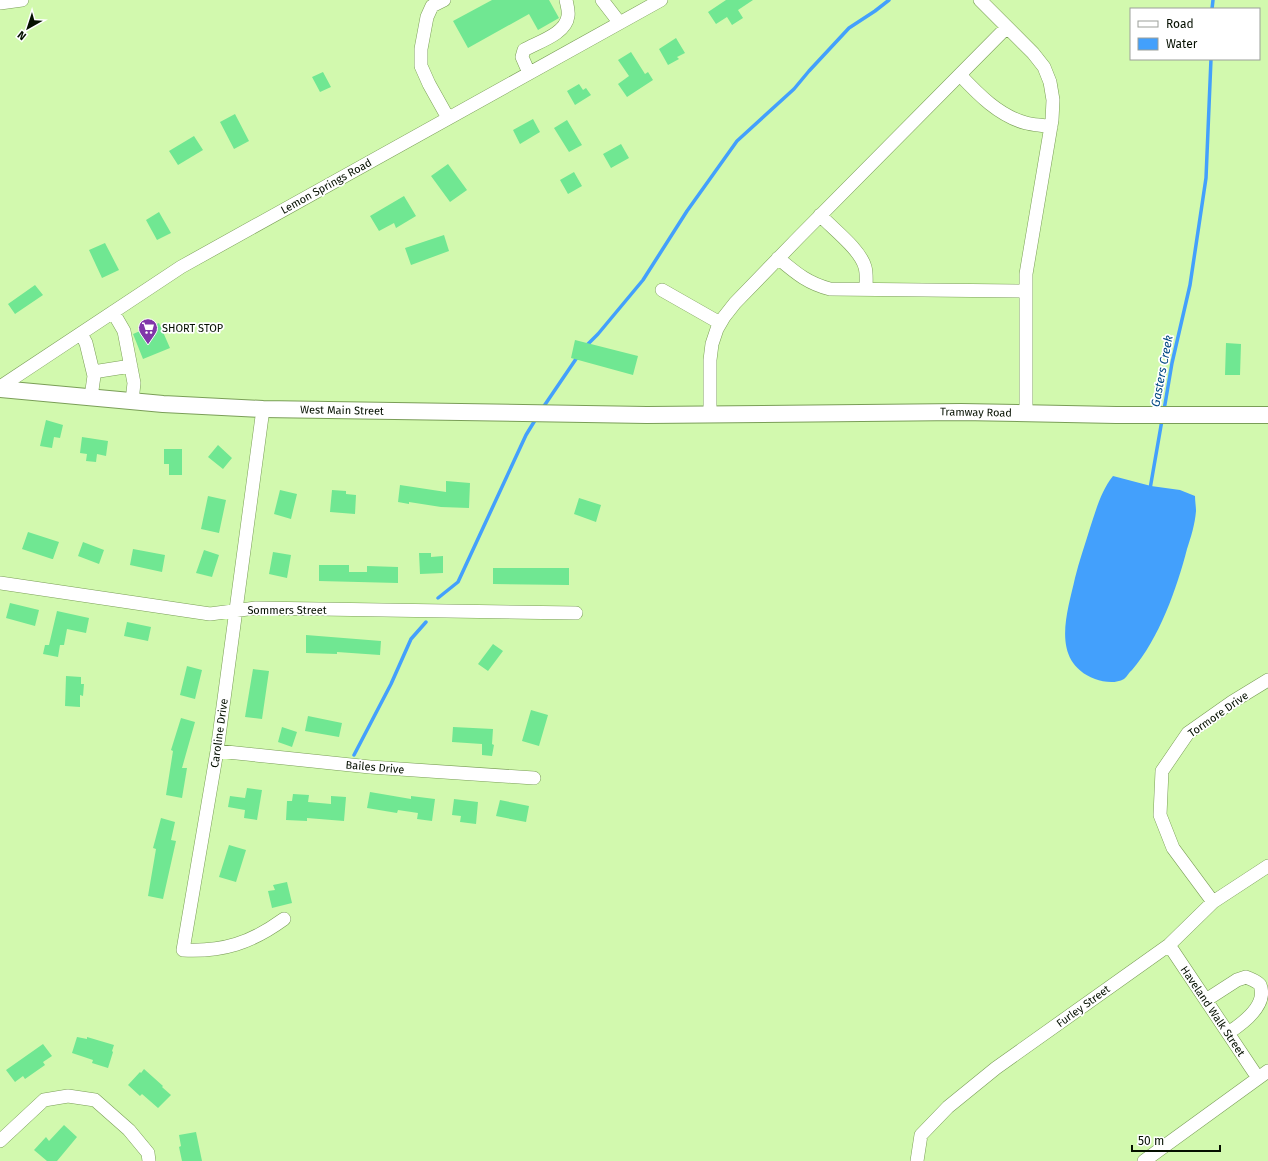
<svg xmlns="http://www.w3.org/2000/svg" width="1268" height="1161" font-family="'Fira Sans',sans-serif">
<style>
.water{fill:#43a0fc}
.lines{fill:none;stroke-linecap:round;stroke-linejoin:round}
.stream{stroke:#43a0fc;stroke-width:3.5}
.building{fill:#70e792}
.minor-casing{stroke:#7a9e57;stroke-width:14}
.major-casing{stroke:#7a9e57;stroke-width:18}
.minor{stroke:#fff;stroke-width:13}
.major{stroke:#fff;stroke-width:16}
.labels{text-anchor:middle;stroke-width:3.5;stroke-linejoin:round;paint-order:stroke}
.street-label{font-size:11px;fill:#051000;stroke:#fff}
.poi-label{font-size:11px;fill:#051000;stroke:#fff;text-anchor:start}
.water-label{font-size:12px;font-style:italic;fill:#034983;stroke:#fff}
</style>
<rect width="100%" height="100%" fill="#d2f9ae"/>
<!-- water -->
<path class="water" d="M1113,476l38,10 29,4 15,6c0,5 1,10 1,15 -1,13 -5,26 -9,38 -10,39 -28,90 -55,121 -3,2 -5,7 -8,9 -9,5 -20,3 -29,0 -45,-18 -28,-65 -20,-101 4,-17 10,-33 15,-50 6,-18 11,-37 23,-52z"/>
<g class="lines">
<!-- stream -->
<path class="stream" d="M1212,9l1,-9
M586,346l12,-12 45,-54 44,-69 50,-70 57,-52 15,-18 40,-43 26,-17 14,-11
M542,409l36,-53
M1164,410l8,-47 18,-78 16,-107 5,-119
M1150,489l12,-69
M438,598l20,-16 68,-147 11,-18
M354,755l37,-71 20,-45 15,-17"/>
</g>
<!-- building -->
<path class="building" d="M492,0h57l10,18 -21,12 -9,-16 -61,34 -15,-27z
M726,0h27l-15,10 5,8 -11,7 -5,-8 -11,7 -8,-12z
M676,38l9,15 -8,4 2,2 -11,6 -9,-16z
M631,52l14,22 3,-2 5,8 -26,17 -9,-13 11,-8 -11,-16z
M323,72l8,15 -11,5 -8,-15z
M579,84l4,6 3,-2 5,7 -16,10 -8,-14z
M235,114l14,27 -15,8 -14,-27z
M533,119l7,13 -20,12 -7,-14z
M567,120l15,25 -13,7 -15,-24z
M194,136l9,14 -25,15 -9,-14z
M621,144l8,14 -18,10 -8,-14z
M448,164l19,26 -17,12 -19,-26z
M574,172l8,14 -14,8 -8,-14z
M404,196l12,20 -20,12 -2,-5 -15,8 -9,-15z
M159,212l12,21 -14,7 -11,-20z
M444,235l5,16 -38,14 -6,-17z
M105,243l14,27 -17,8 -13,-28z
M35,285l8,10 -28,19 -7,-10z
M159,323l11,25 -27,11 -10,-25z
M575,340l63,16 -5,19 -62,-17z
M1226,343l15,1 -1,31h-15z
M46,420l17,5 -3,13 -6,-1 -2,11 -12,-2z
M82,437l26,4 -2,15 -9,-2 -1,8 -10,-1 1,-7 -7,-1z
M218,445l14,13 -9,11 -15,-12z
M164,449h18v26h-13v-11h-5z
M446,481l24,2 -1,25 -28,-1 -32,-5v2l-11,-2 2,-17 46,7z
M280,490l17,4 -6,25 -17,-5z
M332,490l14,1v3l10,1 -1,19 -25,-2z
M208,496l18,4 -7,33 -18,-4z
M579,498l22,7 -5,17 -22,-8z
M28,532l31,10 -6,17h-1l-30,-10z
M83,542l21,8 -5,14 -21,-8z
M133,549l32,6 -3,17 -32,-7z
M204,550l15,5 -7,22 -16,-4z
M273,552l18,3 -4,23 -18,-4z
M419,553h12v4l12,-1v17l-23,1z
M319,565h30v7h18v-6l31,1v16l-79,-2z
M493,568h76v17l-76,-1z
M10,603l29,7 -4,16 -29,-8z
M57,611l32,7 -3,15 -19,-4 -3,16h-4l-2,12 -15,-3 2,-9h4z
M127,622l24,5 -3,14 -24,-5z
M306,635l75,6 -1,14 -43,-3v2l-31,-1z
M493,644l10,7 -15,20 -10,-7z
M187,666l15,4 -7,29 -15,-4z
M253,669l16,2 -7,48 -17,-2z
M66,676l15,1v7h3l-1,12 -3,-1v12l-15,-1z
M531,710l17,5 -9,31 -17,-5z
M308,716l34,7 -3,14 -34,-6z
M181,718l14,4 -13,46h5l-5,30 -16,-3 7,-44 -2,-1z
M282,727l15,5 -5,15 -14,-5z
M453,727l40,2 -1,15 2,1 -2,11 -10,-1v-11l-30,-2z
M247,788l15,2 -5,30 -13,-2 1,-8 -17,-3 2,-11 15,2z
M370,792l41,7v-3l24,3 -3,22 -15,-2 1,-6 -20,-3 -1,3 -30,-5z
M293,794l16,1 -1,7 23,2v-8l15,1 -2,24 -37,-3v3l-21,-1 1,-19h5z
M454,799l24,3 -2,22 -16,-2 1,-6 -9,-1z
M500,800l29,6 -3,16 -30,-6z
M161,818l14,4 -4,18 5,1 -13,58 -15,-3 8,-47 -3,-1z
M229,845l17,5 -10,32 -17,-5z
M287,882l5,21 -20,5 -4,-17 7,-1 -2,-5z
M77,1037l10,2v-2l27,8 -2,6 1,1 -5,16 -16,-5 1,-3 -21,-7z
M43,1044l9,12 -9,6 2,3 -20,14 -2,-3 -8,6 -9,-12z
M144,1069l19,17 -1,1 9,8 -13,13 -16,-14 -2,2 -12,-11 12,-13 1,1z
M64,1125l13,12 -20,24h-10l-13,-11 12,-13 3,4z
M196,1132l6,29h-20l-3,-14 2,-1 -2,-11z"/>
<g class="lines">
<defs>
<path id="minor" d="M444,0l-12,6 -5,11 -6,32v17l8,18 19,34
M602,0l17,22
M980,0l53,53 11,14 6,15 3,18 -1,20 -26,154v139
M0,3l22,-3
M529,73l-7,-16 2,-7c14,-8 42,-16 44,-34 1,-5 -1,-11 -2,-16
M960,75c18,19 39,41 66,48 8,2 16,2 25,4
M820,215c13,14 40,34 45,52 2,7 1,15 1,22
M778,258c18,15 29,25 52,31l195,2
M662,290l58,33
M113,312l11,19 10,52 -2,18
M81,334l5,9 8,33 -3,21
M93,372l38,-6
M0,387l181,-120 480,-267
M263,409l-46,342 -34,199c40,2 68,-7 101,-31
M710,414v-54l2,-16 5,-15 7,-12 11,-14 64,-66 208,-210
M0,583l210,31 46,-6 320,5
M217,751l153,16 164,11
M1213,902l-40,-54 -13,-33 2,-44 26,-38 44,-31 36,-22
M1169,945l89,133
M1206,1000l31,-20 9,-3c4,2 11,4 14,8 8,20 -18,39 -32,48
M0,1141l44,-41 24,-4 27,4 34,30 19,23 1,8
M917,1161l4,-26 27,-28 48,-39 173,-123 44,-43 55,-36
M1144,1161l124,-90"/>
<path id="major" d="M0,389l163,15 100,5 384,6 314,-3 155,3h152"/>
</defs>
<!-- minor casing -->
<use href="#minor" class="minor-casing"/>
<!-- major casing -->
<use href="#major" class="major-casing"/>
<!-- minor -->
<use href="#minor" class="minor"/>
<!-- major -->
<use href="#major" class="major"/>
</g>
<!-- icons -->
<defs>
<symbol id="supermarket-pin" viewBox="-11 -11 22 30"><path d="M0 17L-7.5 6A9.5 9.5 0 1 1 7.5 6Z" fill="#8036a9" stroke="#fff"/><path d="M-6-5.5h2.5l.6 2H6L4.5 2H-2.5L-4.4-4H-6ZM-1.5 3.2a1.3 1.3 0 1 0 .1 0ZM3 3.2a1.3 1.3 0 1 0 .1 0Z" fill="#fff"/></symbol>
</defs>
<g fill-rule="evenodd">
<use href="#supermarket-pin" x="137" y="317" width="22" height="30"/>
</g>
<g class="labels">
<!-- street labels -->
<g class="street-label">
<text transform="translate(326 186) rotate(-29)" y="4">Lemon Springs Road</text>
<text transform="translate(342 410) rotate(1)" y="4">West Main Street</text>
<text transform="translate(976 412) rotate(1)" y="4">Tramway Road</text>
<text x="287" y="614">Sommers Street</text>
<text transform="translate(1218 714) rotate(-35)" y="4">Tormore Drive</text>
<text transform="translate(219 733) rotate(-82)" y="4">Caroline Drive</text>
<text transform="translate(375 767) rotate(5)" y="4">Bailes Drive</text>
<text transform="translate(1083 1006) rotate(-36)" y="4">Furley Street</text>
<text transform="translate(1213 1011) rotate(56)" y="4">Haveland Walk Street</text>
</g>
<!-- poi labels -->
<g class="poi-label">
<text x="162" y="332">SHORT STOP</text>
</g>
<!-- water labels -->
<g class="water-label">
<text transform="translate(1162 371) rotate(-79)" y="4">Gasters Creek</text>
</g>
</g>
<!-- legend -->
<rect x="1130" y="8" width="130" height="52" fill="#ffffff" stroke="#9b9f99"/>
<rect x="1138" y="21" width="20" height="6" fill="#ffffff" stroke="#9b9f99"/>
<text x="1166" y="28" font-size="12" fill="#051000">Road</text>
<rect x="1138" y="38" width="20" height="12" fill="#43a0fc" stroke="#9b9f99"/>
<text x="1166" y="48" font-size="12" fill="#051000">Water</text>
<!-- north arrow -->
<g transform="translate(28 28) rotate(219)" stroke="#ffffff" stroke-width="3" paint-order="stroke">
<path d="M0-3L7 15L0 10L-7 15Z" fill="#051000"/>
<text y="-6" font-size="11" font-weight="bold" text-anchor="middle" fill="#051000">N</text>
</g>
<!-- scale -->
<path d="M1132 1145v6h88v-6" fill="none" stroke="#051000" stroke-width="2"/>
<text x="1138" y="1145" font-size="12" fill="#051000" stroke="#ffffff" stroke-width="3" paint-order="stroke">50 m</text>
</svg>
